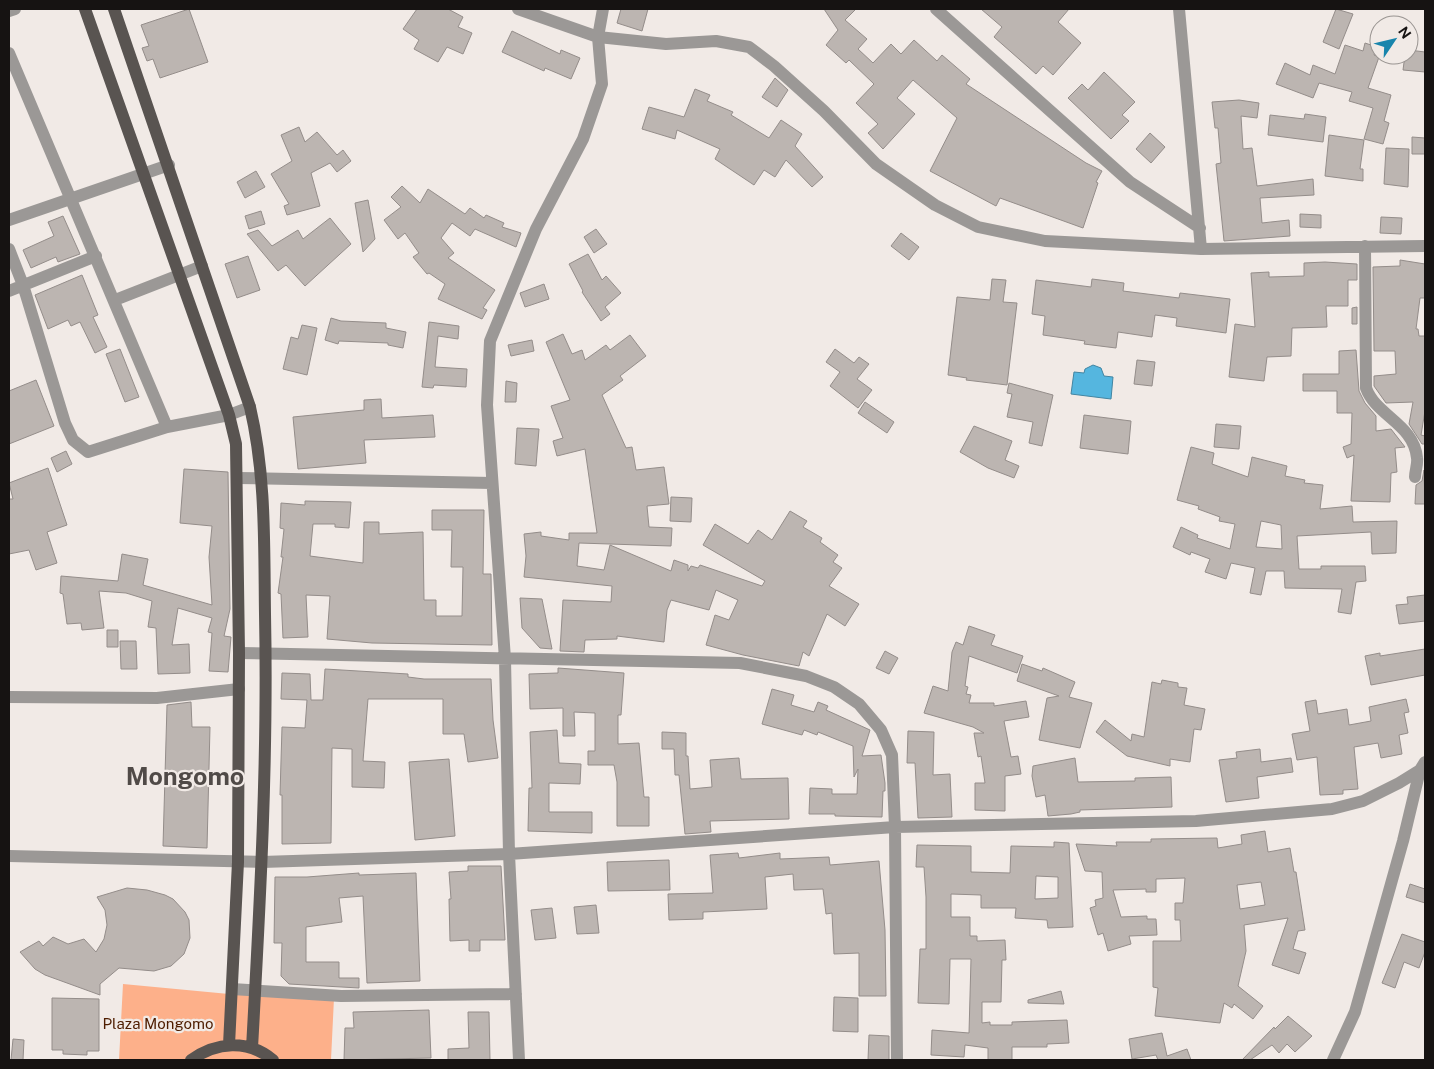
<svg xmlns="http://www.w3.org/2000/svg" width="1434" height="1069" font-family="'Public Sans',sans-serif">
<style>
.green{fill:#fdb08a}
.water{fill:#55b6df;stroke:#4285a2}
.building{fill:#bcb5b1;stroke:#948d8a;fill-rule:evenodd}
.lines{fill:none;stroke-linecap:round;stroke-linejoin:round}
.minor{stroke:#9b9896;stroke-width:12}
.major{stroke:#595451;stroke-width:12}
.labels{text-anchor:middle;stroke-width:4.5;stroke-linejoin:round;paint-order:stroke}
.park-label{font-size:15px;fill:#4e1d00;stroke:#f1eae6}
.town-label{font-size:25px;font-weight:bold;fill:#504a47;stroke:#f1eae6}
</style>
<rect width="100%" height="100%" fill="#f1eae6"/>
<!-- green -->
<path class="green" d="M123,984l106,10 105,4 -3,62h-212z"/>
<!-- water -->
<path class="water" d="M1093,365l8,3 3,8 9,1 -2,22 -40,-5 3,-22 10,1 1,-4z"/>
<!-- building -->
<path class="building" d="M189,9l19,53 -48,16 -7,-19 -6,2 -5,-13 7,-2 -8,-21z
M417,9h31l15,8 -5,10 14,6 -9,21 -16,-7 -9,15 -24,-13 5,-9 -16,-11z
M621,9h27l-6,22 -25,-8z
M824,9h32l-11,11 22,19 -9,10 15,14 18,-19 10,10 13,-14 23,21 5,-6 28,24 -4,5 120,79 16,8 -6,11 2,1 -15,45 -83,-30 -4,8 -66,-35 27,-53 -44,-38 -16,18 18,16 -32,35 -15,-16 10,-9 -22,-21 18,-19 -25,-24 -3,3 -20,-18 12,-15z
M981,9h88l-11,13 23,21 -28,32 -10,-9 -7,8 -42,-37 8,-10z
M1336,9l17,5 -14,35 -16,-7z
M512,31l48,23 1,-4 19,8 -9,21 -26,-11 -1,3 -42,-19z
M1365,43l12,4 -3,8 5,2 -11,31 23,7 -7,26 5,2 -6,21 -19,-5 9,-31 -24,-7 3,-9 -33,-9 -6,15 -37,-14 9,-21 25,12 3,-10 22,9 10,-29 18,6z
M1409,50l16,2v20l-22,-2 2,-15h4z
M1104,72l31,30 -13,13 7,6 -18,18 -43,-41 14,-14 6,6z
M775,78l13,12 -11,17 -15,-10z
M695,89l15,6 -3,6 26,11 -2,3 38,23 12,-18 21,14 -7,12 28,31 -11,10 -26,-27 -11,17 -11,-7 -10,15 -39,-26 5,-10 -43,-19 -2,9 -33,-10 7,-22 35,10z
M1239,100l20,3 -2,15 -16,-2 2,33 9,-1 5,38 56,-7 1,16 -54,3 2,25 27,-3 1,16 -66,5 -8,-77 5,-1 -3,-35h-3l-3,-26z
M1305,114l21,3 -3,25 -55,-7 2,-20 34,4z
M299,127l6,15 12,-10 20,23 6,-5 8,11 -14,11 -7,-9 -19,10 9,33 -33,9 -3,-9 5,-2 -18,-30 21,-13 -11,-26z
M1150,133l15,14 -14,16 -15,-14z
M1329,135l35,5 -4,29h3v12l-38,-5z
M1412,137l13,1v16h-13z
M1386,148l23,1 -1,38 -24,-3z
M256,171l9,16 -20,11 -8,-16z
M402,186l18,17 8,-14 37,25 5,-6 14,10 2,-3 18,8 -2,4 19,6 -5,14 -41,-18 -5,7 -18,-13 -11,15 13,15 -6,5 47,32 -12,18 4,2 -5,9 -44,-20 7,-15 -16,-11 -2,1 -14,-17 6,-4 -14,-20 -7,6 -14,-19 17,-13 -10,-10z
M368,200l7,39 -12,13 -8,-49z
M261,211l4,13 -16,5 -4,-13z
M1300,214l21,1v13l-21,-1z
M63,216l17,38 -22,8 -2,-5 -25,11 -8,-18 31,-14 -6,-14z
M1381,217l21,1 -1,16 -21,-1z
M330,218l21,26 -46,42 -19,-21 -8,6 -31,-37 11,-4 14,16 26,-16 5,9z
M596,229l11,15 -13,9 -10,-16z
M901,233l18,14 -10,13 -18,-14z
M588,254l14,26 4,-4 15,17 -16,14 5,7 -9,7 -19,-29 1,-1 -14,-27z
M248,256l12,34 -23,8 -12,-34z
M1400,260l25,4v34h-5l-4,31h2l1,7h6v75l-4,24 4,1v8h-3l-13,-20 4,-22 -27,1 -12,-17v-10l22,-2 -1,-23h-21l-1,-84 27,-1z
M1325,262l32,2v16h-9v26h-22l1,21 -35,1 -1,28 -24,1 -3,24 -35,-4 6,-53 20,3 -4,-54 18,-1v5l35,-1v-13z
M82,275l16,40 -5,2 14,30 -12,6 -15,-31 -9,4 -3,-6 -20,9 -13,-34z
M992,279l14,1 -3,22 14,1 -10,82 -41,-5 1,-2 -19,-3 9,-78 33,3z
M1092,279l32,4 -1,8 56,7 1,-5 50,6 -4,34 -50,-7 1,-8 -22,-3 -3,22 -34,-5 -2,16 -32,-4 1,-3 -42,-6 2,-19 -13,-2 4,-34 55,7z
M544,284l5,15 -24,8 -5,-14z
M1357,307v17h-5v-16z
M331,318l10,3 45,2v5l20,4 -3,16 -15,-3v-2l-49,-2 -1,3 -13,-4z
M429,322l30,4 -1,13 -20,-3 -3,31 32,2 -1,18 -32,-2 -1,3 -11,-1z
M302,325l15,3 -10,47 -24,-6 8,-32 7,2z
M563,334l9,20 10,-4 3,10 21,-15 4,5 20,-15 16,21 -26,20 3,4 -21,15 24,53 6,-1 4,23 28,-3 5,37 -22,2 2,21 23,1 -1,18 -92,-3 -2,23 27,4 6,-25 61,26 3,-11 14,5v6l3,-5 7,2 2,-3 62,21 3,-5 -62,-36 12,-21 33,20 10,-14 14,10 18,-29 17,10 -4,6 19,11 -2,4 18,13 -5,7 9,6 -13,18 30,18 -14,22 -18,-12 -18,42 -6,-4 -4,14 -56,-11 -37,-10 9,-30 14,5 9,-20 -22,-10 -7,20 -38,-10 -4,10 -3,32 -47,-6v3l-32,1 -1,12 -24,-1 3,-51 48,2 1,-16 -88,-9 2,-21 -2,-22 17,-2v4l28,4v-7h28l-12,-84 -28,7 -4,-15 10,-3 -12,-32 19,-6 -24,-58z
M532,340l2,11 -23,5 -3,-11z
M120,349l19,48 -14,5 -19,-48z
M835,349l19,14 5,-6 10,7 -12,15 15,11 -14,18 -28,-22 10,-14 -14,-10z
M1356,350l3,41 6,12 11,13v15l15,-2 14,18 -10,1 2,24 -6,1 -1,29 -39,-1 3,-46 -7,3 -4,-11 8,-3 1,-31h-15v-22h-34v-17h36v-23z
M1137,360l18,2 -3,24 -18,-2z
M36,380l18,46 -45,18v-53z
M506,381l11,2 -1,19h-11z
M1009,383l44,12 -11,51 -13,-3 4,-21 -26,-5 5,-23 -5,-1z
M381,399l1,19 51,-3 2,22 -71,3 2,23 -68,6 -5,-52 71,-7v-10z
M865,402l29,20 -7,11 -29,-20z
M1084,415l47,6 -3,33 -48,-6z
M1216,424l25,2 -2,23 -25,-2z
M974,426l38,15 -7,19 14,6 -5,12 -26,-10 -28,-16z
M517,428l22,1 -3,37 -21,-2z
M1191,447l23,6 -2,11 36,13 4,-20 35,9 -2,10 20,4 -1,3 19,2 -3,24 32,-3 1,16 44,-1 -1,32 -24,1 -1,-22 -74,4 2,33h22v-3h44l1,15 -10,1 -5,32 -13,-2 4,-23 -57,-1 -1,-17h-18l-5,24 -11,-2 5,-25 -24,-5 -5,16 -21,-7 5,-13 -19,-7 -1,3 -17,-8 8,-20 17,8 -1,3 33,11 5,-25 -16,-3 1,-4 -22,-8 1,-3 -22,-6zM1261,521l20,4 1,24 -26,-2z
M66,451l6,13 -15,8 -6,-14z
M48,468l19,57 -20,7 10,31 -21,7 -7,-20 -20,4v-55h4l-4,-16z
M184,469l44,3 2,137 -6,27 7,1 -3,35 -19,-1 3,-38 -4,-1 4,-14 -34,-10 -6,37 17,-1 1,29 -32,1 -2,-46 -8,-1 4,-26 -26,-8 -27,-2 5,37 -22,2 -1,-7 -14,1 -4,-30 -3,-1 1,-17 57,5 4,-27 26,5 -5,26 69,20 -3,-48 3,-31 -32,-3z
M1424,470l1,34h-10l1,-19 6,-4z
M671,497l21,1 -1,24 -21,-1z
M305,501l46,1 -2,26 -14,-1v-3h-22l-3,32 53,7 1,-41h15v12l44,-2 1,68h12v16h26l1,-49h-12l1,-37h-20v-20h52l-1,64h8l1,71 -120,-2 -45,-4 3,-43 -24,-1 2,42 -25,1 -2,-44 -3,-1 5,-36h-2l3,-28 -4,-1 1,-25 24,2z
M1425,595v26l-26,3 -3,-19 12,-1 -1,-7z
M520,598l22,1 10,50 -12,-1 -18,-20z
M969,626l26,9 -4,10 32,11 -6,17 -48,-17 -4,30 3,1 -2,7 5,1 -2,8h25v3l32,-5 3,16 -25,4 7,36 7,-1 3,18 -16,2v35l-30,-1v-27h10l-4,-27 -3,1 -4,-24h10l-11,-6 -49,-14 9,-27 15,5 4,-39 4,-10 7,3z
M107,630h11v17h-11z
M120,641h16l1,28h-16z
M1425,649v26l-54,10 -6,-29 15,-3v3z
M885,651l13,7 -9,16 -13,-6z
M1022,664l20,7 1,-3 32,14 -6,15 23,6 -12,45 -41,-8 8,-42 12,-2 -42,-15z
M558,668l66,5 -3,42h-3v29l21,-1 5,54h5v29h-32v-44l-3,-17h-26v-14h7v-38l-21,-1 1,24h-12v-28l-33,1 -1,-35 29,-1z
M325,669l83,5v3l16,2h67l2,41 5,38 -30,4 -4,-28h-21v-35h-75l-5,62 22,1 -1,26 -32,-1v-38l-20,-1 -1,95 -49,1v-49h-2l2,-68 23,1 2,-28 -26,-1 1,-26 28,1 1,26h12z
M1162,680l16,3v4l9,1 -3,17 21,4 -4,21 -7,-1 -4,33 -20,-3v7l-43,-10 -31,-24 9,-12 26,21 1,-7 12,3 8,-55 9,2z
M772,689l22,6 -3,10 23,7 4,-10 10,4 -2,4 44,20 -8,26 19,-1 4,28v8h-2l-1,26 -47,-1v-2h-26l1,-26 22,1v5h25l1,-25 -4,8 -1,-31 -35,-14 -1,3 -13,-5 -2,5 -40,-11z
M1406,699l3,13 -5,1 4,20 -9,2 3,19 -21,4 -3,-15 -24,4 4,42 -15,1v4l-23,1 -3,-38 -20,3 -5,-26 18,-3 -5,-29 11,-2 2,14 29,-5 2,16 22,-4 -2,-14z
M191,702l1,25h18l-3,121 -44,-2 4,-141z
M557,730l2,33 22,1 -1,20 -31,-1v29h43v21l-64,-2 1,-43h3l-2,-56z
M908,731l26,1 -1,43 17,-1 2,43 -34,1 -3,-55h-8z
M662,732l24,1v23h2l2,33 22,-2 -2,-27 29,-2 2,21 47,-1 1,41 -79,2 1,11 -26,2 -6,-59h-4l-1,-26h-12z
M1260,749l1,13 30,-4 2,14 -36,5 2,21 -33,4 -7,-42 18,-2 -1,-6z
M1075,758l3,24 57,-1v-3l36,-1 1,30 -92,3v2l-9,2 -23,2 -3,-21 -9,2 -4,-21 1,-10z
M449,759l6,77 -40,4 -6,-78z
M1265,831l3,21 22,-4 4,24h2l9,58 -7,1 -5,18 13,4 -7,21 -27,-9 16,-47 -44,7 2,26 -8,35 25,20 -10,13 -19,-15 -2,4 -8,-5 -4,20 -65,-7 3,-28 -5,-1v-46h28l-1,-21h-5v-17h8l2,-25 -29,1v13h-10v-3l-33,1 8,27 26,-1v3h9l1,16 -28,1 2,8 -23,7 -5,-18 -5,2 -8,-27 6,-2 -1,-6 8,-2 -1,-26 -17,-1 -9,-27 41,2 -1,-4h35v-3l66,-1 1,10 24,-4 -1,-9zM1261,882l4,23 -25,4 -3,-24z
M1054,842l15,1 4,84 -25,1 -1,-8 -32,-2 1,-10h-35v-13l-30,-1v23h19v19h7v5l28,-1 1,20h-4l-1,42h-19v21l8,-1v3h22v-3l55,-2 2,23 -22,1v3h-35v13h-24v-12l-23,-3 -1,12 -33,-2 1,-25 37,3 2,-74h-21l-1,45 -31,-1 2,-54h6v-52l-2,-30h-8l1,-22 54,1v26l39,1 1,-27 43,1zM1036,876l22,1v21l-23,1z
M738,853l1,5 41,-5v6l49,-2 1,8 49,-4 6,69 1,66h-27v-43l-25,1 -2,-41 -6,1 -3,-25 -29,1 -1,-16 -28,3 2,32 -64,3v7l-34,1 -1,-26 45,-1 -3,-38z
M669,860l1,30 -62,1 -1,-29z
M468,866h33l4,74h-25v11h-11v-11l-19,1 -1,-42h2l-2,-27 19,-1z
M359,873v2l57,-2 4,108 -53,2 -4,-87 -24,2 3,24 -36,5v35h33v16h20v10l-70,-4 -8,-8 1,-33h-8l1,-66h32z
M1410,884l15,5v14l-19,-6z
M127,888l20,2 18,5 8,4 12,13 4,8 1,18 -6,16 -13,12 -17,5 -35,-3 -19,16v11l-55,-20 -10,-6 -15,-17 19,-11 4,5 10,-9 15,7 16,-5 12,13 8,-13 3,-14 -2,-15 -8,-13z
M596,905l3,28 -22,1 -3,-27z
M552,908l4,30 -21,2 -4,-30z
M1402,934l23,8v10l-6,16 -15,-6 -9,26 -13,-5z
M1061,991l3,13 -36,-1v-3z
M834,997l24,1v34l-25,-1z
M52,998l47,1v52h-12v4l-24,-1v-4h-11z
M429,1010l2,48 -87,2 1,-32h9l-1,-16z
M468,1012h21l1,48h-42v-11l21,-1z
M1288,1016l24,20 -17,16 -8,-8 -8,9 -7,-8 -22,15h-8l32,-33 1,2z
M1162,1033l5,23 20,-7 4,11h-33l-2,-5 -24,4 -3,-20z
M869,1035l20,1v24h-21z
M13,1039l11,1 -1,20h-12z"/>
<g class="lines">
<!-- minor -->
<path class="minor" d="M518,9l80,28 68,7 50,-3 33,6 25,19 50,45 52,53 59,41 43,22 67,14 156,8 224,-3
M936,9l194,173 70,46
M1179,9l22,240
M9,11l6,-2
M9,53l158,374
M9,220l160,-55
M1365,246l1,142c10,28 48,36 51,70 1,6 -2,13 -2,19
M9,249l14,36 42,138 8,17 15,12 79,-25 62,-12 21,-8
M9,291l87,-35
M115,300l87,-34
M238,478l254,5
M239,653l501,10 66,13 28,11 25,17 22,26 11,25 3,72 2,233
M9,697l148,1 82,-9
M9,856l253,6 247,-8 386,-27 301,-6 136,-12 31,-8 36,-18 21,-13
M232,989l109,7 175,-2
M519,1060l-10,-206 -4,-195 -18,-254 3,-64 46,-112 47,-90 19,-55 -4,-47 5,-28
M1333,1060l22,-48 48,-171 17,-71 5,-8"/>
<!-- major -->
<path class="major" d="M85,9l144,406 7,29 3,209 -1,209 -9,183
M114,9l136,398c16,68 14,137 15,207 3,145 -5,290 -13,434
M191,1060c25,-18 57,-21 82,0"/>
</g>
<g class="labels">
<!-- park labels -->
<g class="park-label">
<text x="158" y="1029">Plaza Mongomo</text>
</g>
<!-- town labels -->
<g class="town-label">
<text x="185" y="785">Mongomo</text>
</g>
</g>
<!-- border -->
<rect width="1434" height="1069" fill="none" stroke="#161312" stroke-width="20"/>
<!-- north arrow -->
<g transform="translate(1394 40) rotate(55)"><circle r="24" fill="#f1eae6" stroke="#999491"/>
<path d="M0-4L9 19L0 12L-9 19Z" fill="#1885ac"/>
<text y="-8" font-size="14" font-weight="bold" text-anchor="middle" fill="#161312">N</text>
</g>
</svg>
